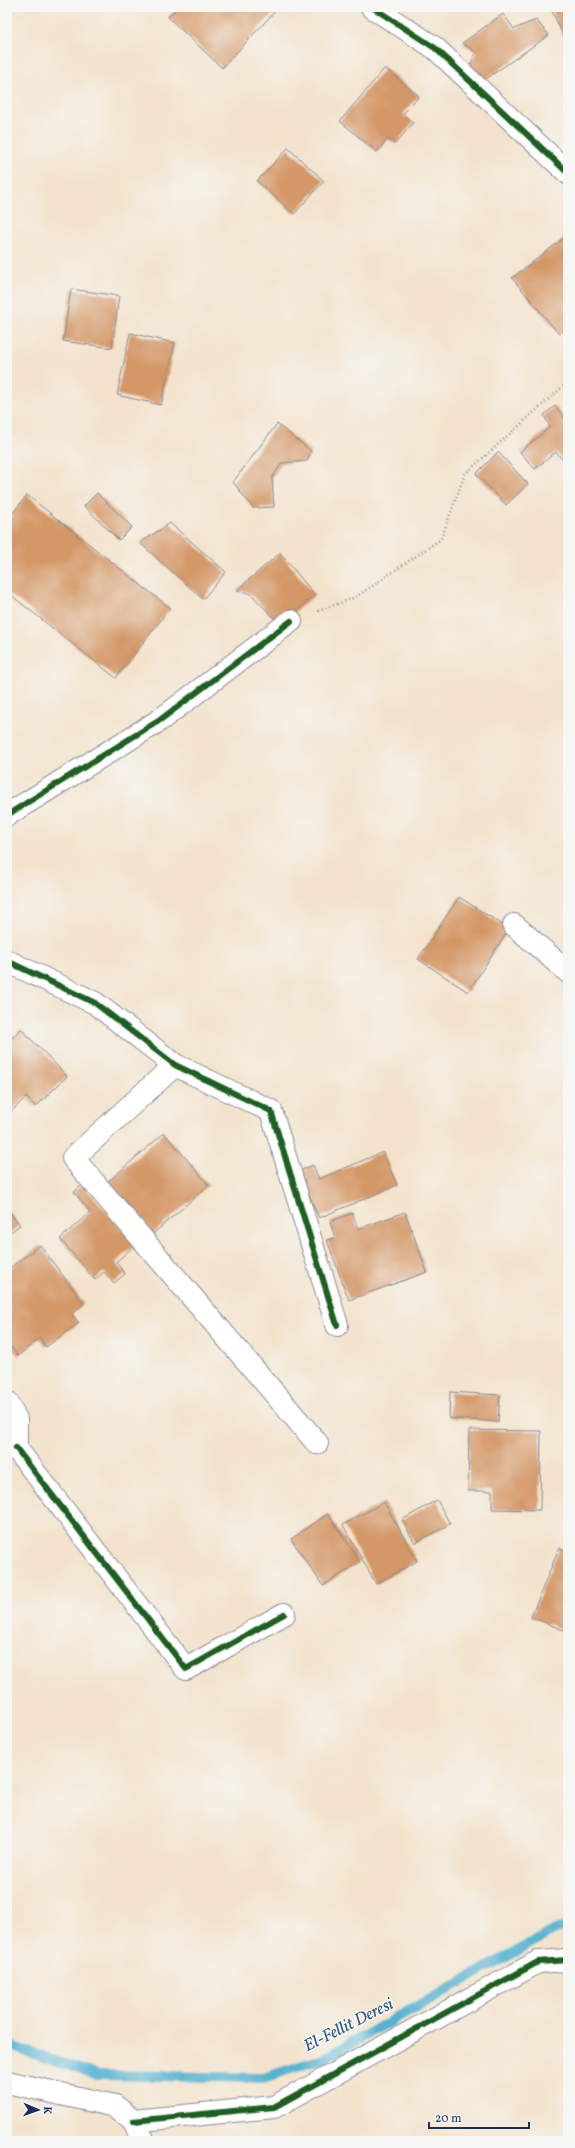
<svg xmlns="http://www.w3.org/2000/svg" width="575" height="2148" font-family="Vollkorn,serif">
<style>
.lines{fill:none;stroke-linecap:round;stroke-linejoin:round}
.stream{stroke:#52b2d1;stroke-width:10}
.building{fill:#d49766}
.minor-casing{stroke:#878995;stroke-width:24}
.path{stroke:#878995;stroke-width:2.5;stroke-dasharray:1 3;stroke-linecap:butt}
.minor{stroke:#fff;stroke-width:22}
.cycleway-casing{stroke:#f6f6f2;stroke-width:8}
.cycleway{stroke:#1b5e20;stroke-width:6}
.labels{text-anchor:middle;stroke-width:3;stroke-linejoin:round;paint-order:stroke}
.water-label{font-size:17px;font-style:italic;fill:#2c5680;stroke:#f6f6f2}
</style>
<rect width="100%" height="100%" fill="#f6f6f2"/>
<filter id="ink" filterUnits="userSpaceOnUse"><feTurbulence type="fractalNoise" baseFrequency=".025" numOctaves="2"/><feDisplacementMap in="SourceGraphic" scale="8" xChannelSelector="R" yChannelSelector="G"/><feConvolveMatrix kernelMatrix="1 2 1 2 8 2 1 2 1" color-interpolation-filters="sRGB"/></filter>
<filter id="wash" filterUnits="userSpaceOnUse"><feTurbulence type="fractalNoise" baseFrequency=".012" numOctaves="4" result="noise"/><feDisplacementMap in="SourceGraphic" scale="16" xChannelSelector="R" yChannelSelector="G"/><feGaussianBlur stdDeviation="0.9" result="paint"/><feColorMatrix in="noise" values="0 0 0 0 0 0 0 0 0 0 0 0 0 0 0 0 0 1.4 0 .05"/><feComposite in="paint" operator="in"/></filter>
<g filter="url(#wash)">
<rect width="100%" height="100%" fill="#f3e3cc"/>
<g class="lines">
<!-- stream -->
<path class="stream" d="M7,2045l90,30 166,3 59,-19 231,-128 15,-6"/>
</g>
<g id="blocks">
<!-- building -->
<path class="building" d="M178,7h101l-57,61 -54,-51z
M550,7h18v29l-4,1z
M503,14l11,15 22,-9 13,15 -66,46 -13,-15 6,-14 -14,-9z
M385,68l34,28 -16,18 10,9 -18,21 -7,-5 -11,13 -37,-31z
M288,148l36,33 -30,33 -37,-33z
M564,238l4,5v84l-9,7 -47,-56z
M71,289l48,7 -7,52 -49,-7z
M130,333l45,10 -14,62 -44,-10z
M555,406l13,16v44l-12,-14 -21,17 -15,-17 30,-25 -6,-12z
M277,424l34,27 -4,10 -25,2 -10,15 2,29 -21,1 -20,-26z
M498,452l30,32 -22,21 -30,-31z
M97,493l35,34 -13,13 -35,-34z
M27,495l143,113 -54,70 -109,-86v-71z
M170,523l56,49 -23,27 -63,-56z
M280,553l35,42 -25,21 -16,2 -23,-24 -14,-4z
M459,897l50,32 -41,63 -50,-33z
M21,1029l46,47 -31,31 -10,-10 -19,19v-73z
M164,1133l45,52 -61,53 -45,-52z
M383,1152l14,33 -78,33 -20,-47 14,-6 6,14z
M83,1184l52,61 -19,17 9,12 -11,9 -10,-11 -9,8 -35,-41 30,-27 -16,-20z
M7,1209l13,16 -13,10z
M405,1212l22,60 -78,28 -22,-60 8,-2 -5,-16 22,-9 6,16z
M40,1245l44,59 -12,10 7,9 -33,24 -6,-9 -22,18 -11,-14v-72z
M450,1392l50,3 -2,27 -49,-4z
M469,1430l72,1 -1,79 -48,-1v-18h-24z
M437,1500l13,24 -35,19 -13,-23z
M384,1502l33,59 -41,23 -33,-59z
M328,1514l32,48 -37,24 -32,-47z
M559,1548l9,4v80l-37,-15z"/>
</g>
</g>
<g filter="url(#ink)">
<use href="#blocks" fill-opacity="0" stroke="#878995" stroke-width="1"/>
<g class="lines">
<defs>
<path id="minor" d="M372,7l63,41 133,125
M7,815l153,-95 131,-99
M514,925l54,47
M7,961l88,42 80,62 96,46 66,214
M175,1065l-102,93 244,285
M7,1402l9,17v29l-9,1
M16,1448l170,221 98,-55
M7,2082l108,24 18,15 11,20
M133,2121l141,-14 264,-145 30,-2"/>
</defs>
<!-- minor casing -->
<use href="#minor" class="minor-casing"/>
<!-- path -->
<path class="path" d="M318,611l38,-14 85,-58 24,-65 103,-92"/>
<!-- minor -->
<use href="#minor" class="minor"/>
<defs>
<path id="cycleway" d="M372,7l63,41 133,125
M7,815l153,-95 131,-99
M7,961l88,42 80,62 96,46 66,214
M16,1448l170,221 98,-55
M133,2121l141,-14 264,-145 30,-2"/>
</defs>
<!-- cycleway casing -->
<use href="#cycleway" class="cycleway-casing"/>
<!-- cycleway -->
<use href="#cycleway" class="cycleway"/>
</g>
</g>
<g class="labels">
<!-- water labels -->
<g class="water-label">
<text transform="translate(348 2024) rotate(-27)" y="6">El-Fellit Deresi</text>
</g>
</g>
<!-- margin -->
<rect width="575" height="2148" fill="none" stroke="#f6f6f2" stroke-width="24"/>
<!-- north arrow -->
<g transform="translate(38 2110) rotate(92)" stroke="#f6f6f2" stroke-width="3" paint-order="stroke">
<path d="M0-3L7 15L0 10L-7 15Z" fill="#1b2f5e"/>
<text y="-6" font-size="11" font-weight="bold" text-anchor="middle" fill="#1b2f5e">K</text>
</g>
<!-- scale -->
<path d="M429 2122v6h100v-6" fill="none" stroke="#1b2f5e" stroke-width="2"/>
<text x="435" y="2122" font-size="12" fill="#1b2f5e" stroke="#f6f6f2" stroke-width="3" paint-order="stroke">20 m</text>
</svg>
